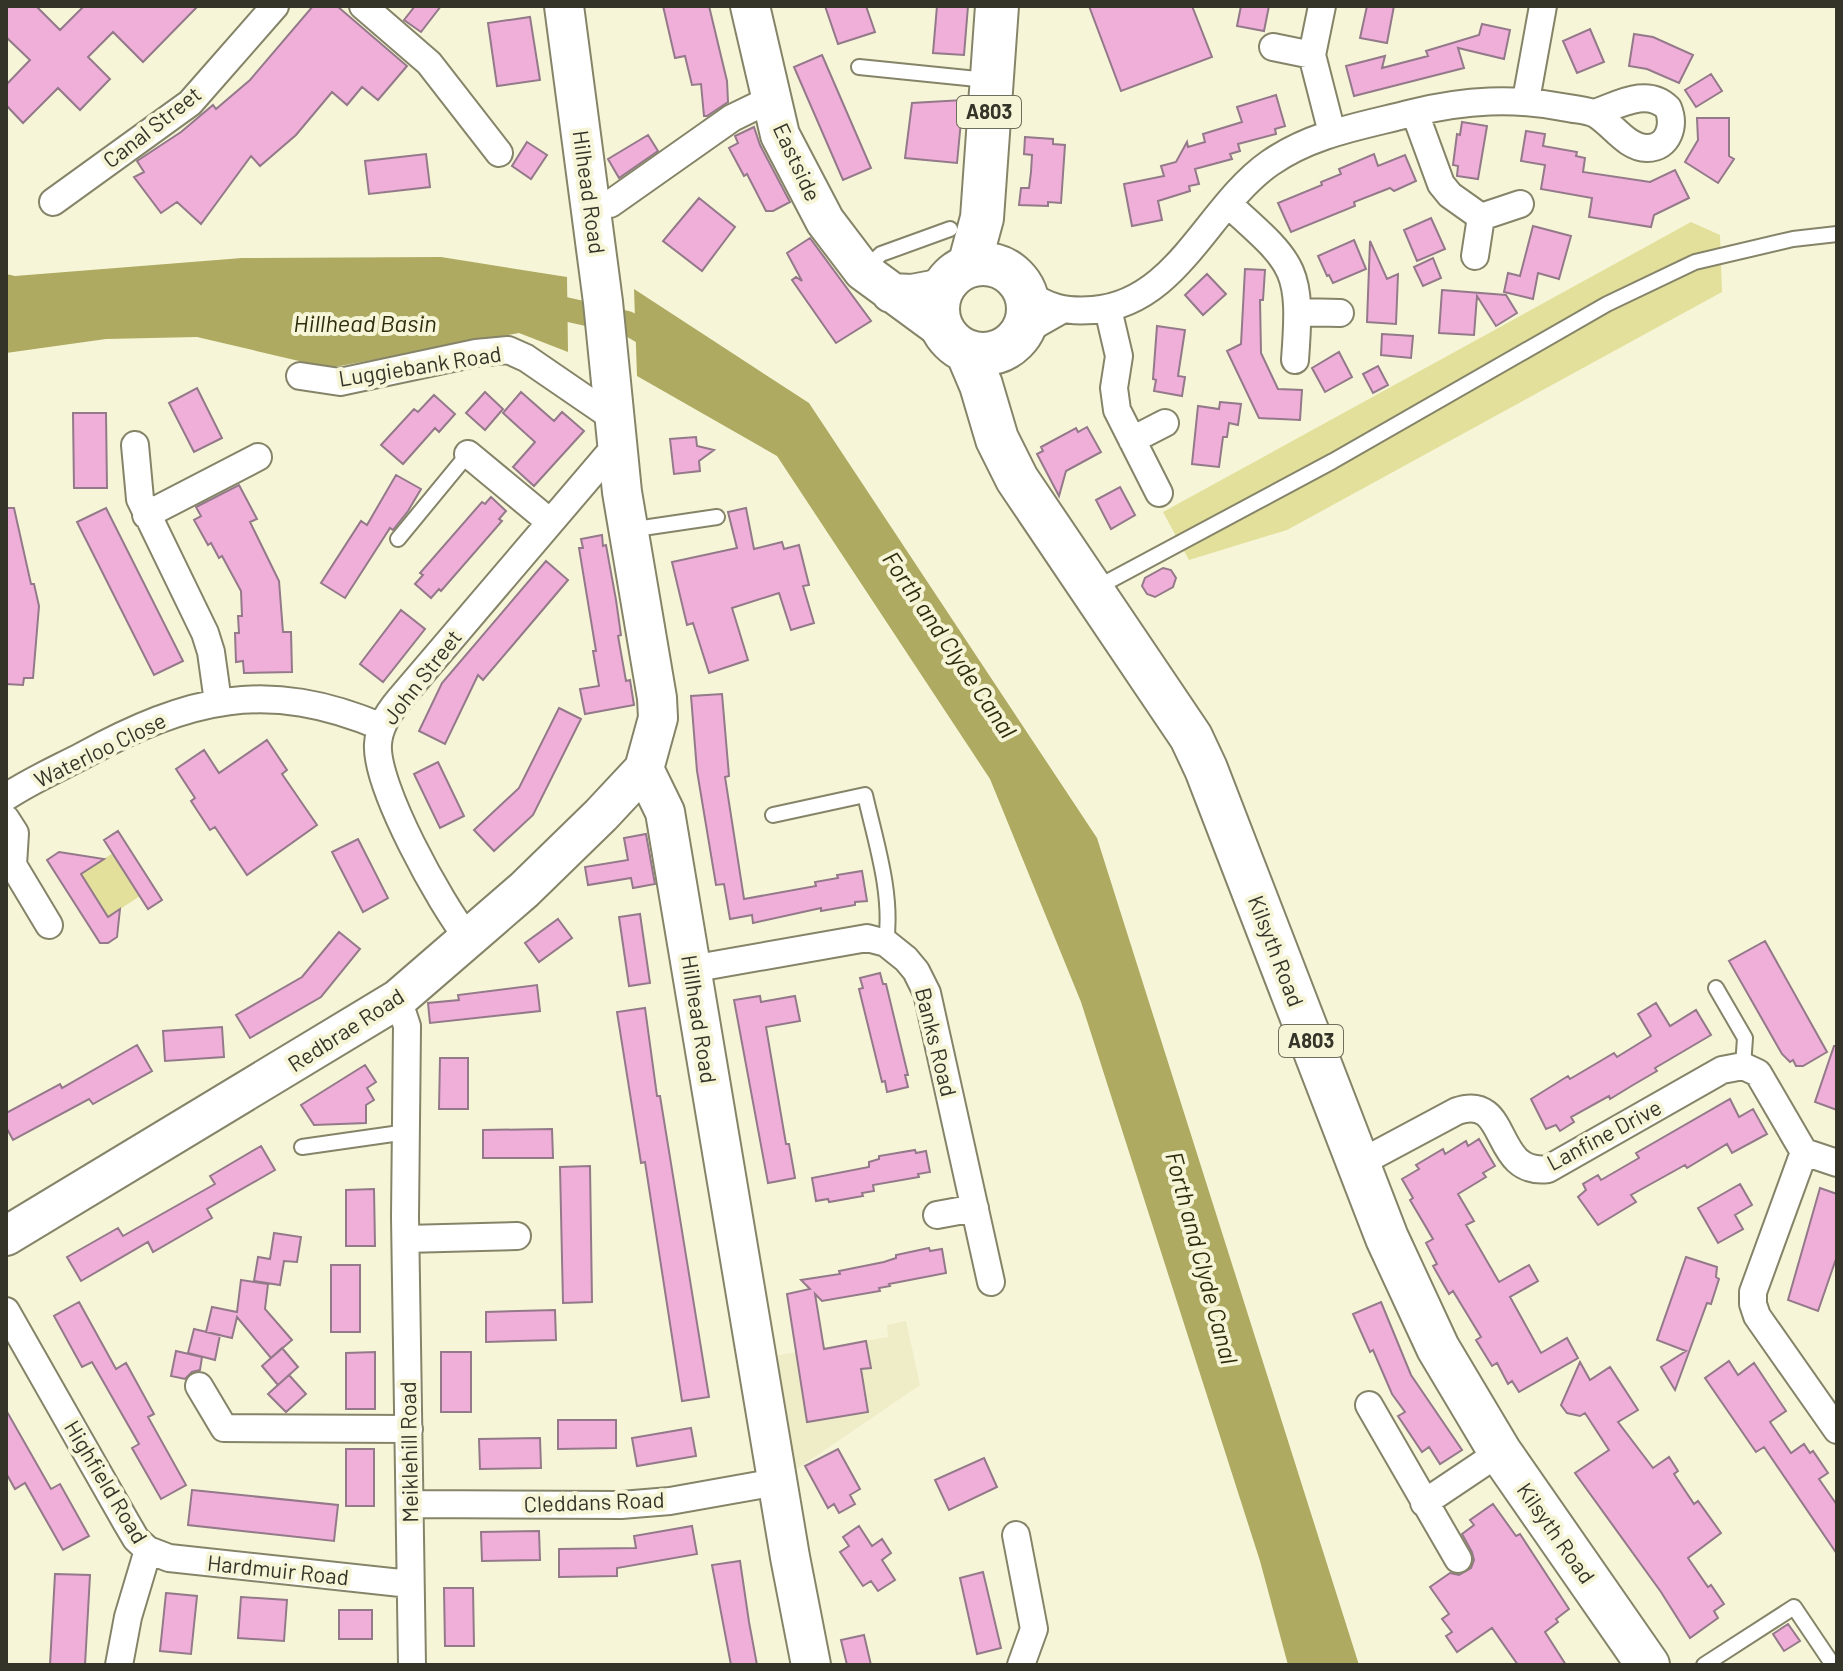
<svg xmlns="http://www.w3.org/2000/svg" width="1843" height="1671" font-family="Barlow,sans-serif">
<style>
.built{fill:#eeedc7}
.green{fill:#e3e09c}
.water{fill:#aeaa62}
.lines{fill:none;stroke-linecap:round;stroke-linejoin:round}
.canal{stroke:#aeaa62;stroke-width:24}
.building{fill:#f0afd9;stroke:#937989;stroke-width:2}
.lane-casing{stroke:#858469;stroke-width:18}
.street-casing{stroke:#858469;stroke-width:30}
.secondary-casing{stroke:#858469;stroke-width:42}
.primary-casing{stroke:#858469;stroke-width:46}
.lane{stroke:#fff;stroke-width:14}
.street{stroke:#fff;stroke-width:26}
.secondary{stroke:#fff;stroke-width:38}
.primary{stroke:#fff;stroke-width:42}
.labels{text-anchor:middle;stroke-width:8;stroke-linejoin:round;paint-order:stroke}
.shield{fill:#f6f5d7;stroke:#6e6e5d;stroke-width:2}
.shield-label{font-size:20px;font-weight:bold;fill:#343429}
.street-label{font-size:22px;fill:#343429;stroke:#f6f5d7}
.water-label{font-size:24px;font-style:italic;fill:#2e2c0c;stroke:#f6f5d7}
</style>
<rect width="100%" height="100%" fill="#f6f5d7"/>
<!-- built -->
<path class="built" d="M906,1321l14,64 -126,86 -21,-115 115,-19 -1,-12z"/>
<!-- green -->
<path class="green" d="M1691,222l29,13 2,57 -435,238 -98,30 -26,-48z
M113,853l27,43 -32,21 -27,-43z"/>
<!-- water -->
<path class="water" d="M441,257l126,20 1,75 -49,-19 -190,35 -132,-31 -91,2 -100,14v-79l9,2 227,-18z
M634,289l175,114 288,435 262,827h-71l-28,-104 -179,-559 -91,-223 -213,-323 -140,-80z"/>
<g class="lines">
<!-- canal -->
<path class="canal" d="M538,303l89,20 35,20"/>
</g>
<!-- building -->
<path class="building" d="M6,6h30l24,24 24,-24h114l-55,56 -30,-30 -25,25 22,22 -30,31 -22,-22 -35,35 -17,-18v-20l24,-25 -24,-23z
M313,6h24l70,60 -29,34 -16,-13 -15,18 -15,-13 -36,43 -36,31 -9,-10 -50,68 -24,-22 -16,11 -27,-36 10,-5 -7,-11 44,-29 32,-27 3,4 34,-29z
M415,6h26l-20,26 -17,-12z
M663,6h46l18,75 1,21 -21,14h-3l-3,-32 -9,1 -7,-29 -10,2z
M825,6h41l9,26 -37,12z
M937,6h31l-4,49 -31,-2z
M1089,6h103l20,51 -91,34z
M1241,6h28l-5,25 -27,-5z
M1367,6h27l-7,37 -27,-5z
M530,17l10,63 -43,6 -9,-63z
M1482,24l28,6 -6,29 -46,-11 6,20 -110,28 -8,-30 39,-10 -3,12 46,-12 -2,-5 53,-16z
M1590,29l14,33 -27,11 -14,-32z
M1634,34l19,3 40,18 -14,28 -32,-14 -18,-3z
M822,55l49,113 -28,12 -49,-113z
M1711,74l11,17 -26,16 -11,-17z
M1276,95l9,31 -10,3 1,5 -38,10 2,7 -10,3 2,5 -37,10 4,15 -10,2 1,5 -32,10 4,19 -30,6 -8,-42 40,-8 -3,-10 15,-4 11,-20 1,5 17,-5 -2,-8 39,-12 -5,-15z
M963,100l-6,63 -52,-5 7,-55z
M1697,118h32v38l5,3 -16,24 -33,-21 13,-22z
M1462,122l25,4 -9,53 -21,-3 1,-10 -5,-1 4,-31 3,1z
M754,127l6,18 30,57 -17,9h-7l-19,-37 -3,2 -15,-28 9,-5 -3,-7z
M1526,131l19,3 -2,12 34,6 -1,4 9,2 -2,14 67,10 25,-12 14,28 -35,17 -3,12 -62,-10 3,-19 -51,-9 4,-24 -24,-4z
M648,135l10,16 -39,27 -11,-19z
M1025,137l28,2v5l12,1 -4,58 -13,-1v4l-29,-1 2,-17h8l2,-16 1,-17 -8,-1z
M527,142l20,13 -16,24 -19,-13z
M426,154l4,33 -61,7 -4,-33z
M1374,154l4,12 27,-11 11,26 -22,10 -4,-3 -36,14 1,4 -64,26 -13,-29 44,-18 -1,-3 20,-8 -2,-5z
M699,198l36,29 -33,44 -39,-30z
M1431,218l14,31 -28,12 -13,-31z
M1533,226l38,10 -12,43 -21,-6 -5,26 -29,-7 4,-19 12,3z
M810,238l61,83 -35,22 -44,-63 4,-3 6,4 -15,-28z
M1354,240l12,29 -33,14 -4,-8 -2,1 -9,-20z
M1370,241l17,38 11,-5 -2,50 -29,-2z
M1433,258l8,20 -18,8 -9,-19z
M1245,269l20,1 -2,30h-3l1,53 17,36 24,1 -2,30 -41,-2 -32,-67 14,-7z
M1207,274l19,20 -23,21 -18,-20z
M1442,290l64,5 11,18 -21,13 -19,-30 -3,39 -35,-2z
M1157,326l28,4 -7,46 7,1 -3,19 -28,-5 2,-11 -3,-1z
M1382,334l31,2 -2,22 -30,-3z
M1339,352l13,25 -27,15 -13,-24z
M1378,366l10,19 -15,8 -10,-19z
M197,388l25,50 -28,14 -25,-49z
M485,392l18,17 -18,21 -19,-17z
M521,392l33,29 8,-9 22,19 -50,55 -21,-19 22,-25 -32,-29z
M434,395l21,19 -16,18 -4,-4 -32,36 -22,-19 33,-36 4,3z
M1220,402l21,2 -3,21 -9,-2 -2,14h-4l-4,30 -27,-3 6,-58 21,3z
M73,413h33l1,75h-33z
M1087,427l14,25 -35,19 -7,25 -22,-42 6,-3 -2,-4 35,-19 2,4z
M696,437l1,9 17,4 -15,11 1,10 -26,3 -4,-35z
M396,475l25,14 -13,22 -15,19 -3,-2 -45,70 -24,-15 40,-62 6,4z
M239,485l18,34 -7,3 29,59 4,51h8l1,40 -48,1 -1,-12 -7,1 -1,-29h4l-1,-17h4l-1,-25 -19,-35 -3,2 -8,-15 -3,2 -14,-25 7,-4 -5,-9z
M1120,487l15,28 -24,14 -15,-29z
M491,497l15,14 -7,8 3,2 -61,70 -2,-2 -8,9 -16,-14 8,-9 -3,-2 62,-71 3,2z
M6,508h8l17,76h3l5,22 -6,72h-9l-1,7 -17,-1z
M106,508l77,153 -29,14 -77,-153z
M746,508l8,41 28,-7 2,7 15,-4 10,40 -6,1 11,37 -23,7 -12,-37 -47,15 16,52 -39,13 -16,-50 -6,2 -15,-63 65,-14 -9,-36z
M602,535l1,11 3,-1 10,55 5,35 -3,1 8,45 4,-1 4,25 -49,9 -5,-25 19,-3 -6,-35h3l-17,-103h4l-2,-9z
M546,561l22,19 -85,100 -5,-5 -33,69 -26,-13 23,-48z
M1163,568l8,2 5,8 -3,9 -18,10 -8,-3 -5,-8 3,-8z
M401,610l24,19 -42,53 -23,-18z
M722,694l7,82 -4,1 19,122 72,-13 -1,-4 23,-4 -1,-3 25,-4 5,30 -12,1v3l-34,6v-3l-68,15 -1,-8 -22,4 -6,-35 -8,1 -19,-114 -6,-75z
M559,708l22,11 -48,96 -39,36 -20,-21 45,-42z
M267,740l20,30 -5,4 35,51 -70,50 -32,-48 -5,3 -19,-29 4,-3 -19,-29 28,-19 15,23z
M438,762l26,54 -24,12 -26,-54z
M118,831l44,69 -14,9 -44,-69z
M646,834l9,50 -22,4 -2,-10 -43,7 -3,-18 43,-7 -4,-22z
M358,839l30,59 -25,14 -31,-60z
M59,852l45,7 -23,15 27,43 12,-8 -3,28 -9,6h-8l-53,-83z
M640,914l10,69 -21,3 -10,-69z
M558,919l14,19 -33,24 -14,-19z
M339,932l21,17 -39,48 -71,41 -14,-23 66,-38z
M1765,941l62,111 -24,14h-7l-3,-6 -3,2 -8,-8 -53,-93z
M880,973l3,11h3l22,91h-3l3,12 -21,5 -2,-11 -3,1 -23,-93 4,-1 -3,-10z
M537,985l3,26 -110,12 -2,-20 31,-3 -1,-5z
M760,996l1,6 34,-6 5,25 -34,6 20,117h3l6,34 -27,5 -34,-183z
M1656,1003l14,23 26,-16 15,25 -56,33 2,3 -24,14 -23,14 -1,-3 -38,21 3,5 -14,9 -4,-6 -10,4 -15,-30 37,-23 2,3 44,-26 3,4 34,-21 -13,-22z
M645,1008l12,88h3l49,301 -27,4 -37,-239 -4,1 -24,-151z
M222,1027l2,30 -59,4 -2,-30z
M137,1045l15,26 -59,33 -4,-5 -76,41 -7,-13v-14l54,-29 2,4z
M1834,1046h3v64l-22,-8z
M440,1058h28v51h-29z
M365,1065l11,17 -9,6 7,12 -8,5v18l-52,2 -13,-20z
M1730,1099l9,18 14,-8 14,25 -35,19 -5,-9 -40,24 -2,-3 -54,30 5,7 -38,23 -20,-28 8,-7 -3,-6 15,-9 3,5 38,-22 -3,-5z
M552,1129l1,29h-70v-28z
M1479,1139l16,27 -12,7 3,4 -28,17 16,27 -8,4 33,57 30,-17 9,16 -28,16 31,56 26,-15 11,20 -59,34 -7,-11 -4,3 -11,-21 -5,3 -16,-26 5,-3 -28,-46 -4,3 -16,-28 4,-2 -11,-21 7,-4 -23,-39 3,-2 -11,-19 17,-10 -3,-4 27,-16 2,5 21,-13 2,5z
M261,1146l14,24 -68,39 5,9 -59,34 -5,-10 -67,39 -14,-24 51,-29 5,8 92,-52 -5,-8z
M915,1150l1,3 10,-2 4,21 -12,2 1,3 -46,8 1,6 -12,2 1,3 -34,6 -1,-3 -12,2 -4,-23 57,-11v-5l10,-3v-3z
M590,1166l2,136 -29,1 -3,-136z
M1740,1184l12,21 -17,10 8,14 -25,14 -20,-35z
M1820,1188l17,6v62l-19,55 -30,-11z
M374,1189l1,57h-29v-56z
M274,1233l27,4 -4,25 -13,-1 -4,24 -26,-4 4,-24 12,2z
M929,1248l1,3 12,-2 4,24 -57,11 1,2 -11,2 1,3 -58,10 -7,-7 9,55 42,-8 5,27 -10,1 7,43 -61,10 -20,-128 23,-5 -9,-9 39,-6 -1,-3 45,-9 12,-4v-3z
M1686,1257l31,10 -1,10 3,2 -8,25 -4,-1 -32,87 -14,-23 25,-16 -29,-11z
M331,1265h29v67h-29z
M241,1280l27,4 -3,25 27,31 -21,18 -34,-41 -5,21 -26,-6 6,-25 25,5z
M79,1302l37,67 10,-6 28,51 -6,3 38,68 -25,14 -29,-51 7,-4 -47,-82 -10,5 -28,-51z
M1381,1302l30,73 51,75 -22,14 -11,-17 -7,5 -24,-36 7,-4 -13,-18 -19,-44 -3,2 -17,-38z
M555,1310l1,30 -70,2v-30z
M194,1329l26,6 -5,25 -27,-7z
M282,1348l16,19 -20,18 -16,-19z
M176,1351l26,6 -2,13 -8,2 -7,7 -14,-3z
M375,1352v57h-29v-56z
M441,1352h30v60h-30z
M1729,1361l9,14 16,-12 32,48 -16,11 21,31 13,-9 6,9 3,-2 15,22 -9,6 18,26v49l-73,-107 -8,5 -51,-74z
M1580,1362l10,18 20,-13 28,43 -20,12 35,46 16,-11 9,14 -4,3 20,30 4,-3 23,32 -33,25 20,29 3,-2 13,19 -10,7 4,7 -28,20 -29,-46 -86,-119 34,-23 -24,-37 -5,3 -13,-3 -6,-8z
M289,1375l17,19 -20,18 -18,-18z
M6,1410l45,79 9,-5 29,52 -26,14 -38,-67 -10,6 -9,-16z
M558,1420h58v28l-58,1z
M691,1428l5,28 -59,10 -5,-28z
M540,1438l1,30 -61,1 -1,-30z
M346,1449h28v57h-28z
M838,1449l22,40 -10,6 5,9 -16,9 -5,-9 -6,4 -23,-42z
M984,1458l13,29 -48,23 -14,-30z
M192,1490l146,15 -4,36 -146,-16z
M1493,1504l23,32 4,-2 49,75 -13,10 2,3 -13,10 21,33h-48l-26,-37 -35,24 -11,-16 6,-4 -10,-13 7,-5 -19,-27 20,-14 9,2 12,-7 3,-8 -2,-8 -10,-18 12,-9 -4,-5z
M692,1526l5,28 -80,14v8l-58,1v-28l77,-1 -2,-12z
M859,1526l13,20 10,-7 9,14 -9,7 13,20 -17,11 -7,-10 -8,5 -23,-34 9,-6 -6,-9z
M539,1531l1,29 -58,1 -1,-29z
M740,1561l9,61 8,43h-26l-19,-100z
M983,1572l18,76 -24,6 -17,-76z
M55,1574l35,1 -5,90h-35z
M444,1588h29l1,58h-29z
M166,1593l31,3 -6,58 -31,-3z
M241,1597l46,3 -3,41 -46,-3z
M339,1610h33v29h-33z
M1788,1624l12,17 -16,10 -11,-17z
M864,1635l7,30h-24l-6,-25z"/>
<g class="lines">
<defs>
<path id="lane" d="M859,67l128,13
M863,271l18,-17 69,-25
M629,530l88,-13
M398,539l70,-85
M1096,588l237,-127 274,-157 88,-42 98,-23 44,-5
M773,815l92,-20c11,48 28,99 21,148
M1716,988l29,50 -2,28
M302,1147l105,-15
M1704,1665l90,-58 39,58"/>
<path id="street" d="M363,6l66,57 70,90
M1322,6l-10,49 20,78
M1273,47l39,8
M1526,100l17,-94
M1415,113l26,71 9,11 31,22 -6,39
M53,202l137,-99 85,-97
M610,204l122,-86 39,-19
M1228,204c68,61 74,64 67,156
M1481,217l39,-13
M1025,292c23,16 40,20 68,18 85,-7 114,-103 177,-147 43,-30 92,-37 142,-50 53,-13 102,-16 156,-5 9,2 21,2 29,7 16,10 30,33 50,33 22,0 28,-23 21,-40 -21,-21 -50,-3 -73,5
M1108,309l11,47 -5,32 3,22 42,83
M1299,312l41,1
M1023,332l37,-21
M300,376l40,6 136,-29 32,-3 18,8 89,61
M1132,440l33,-17
M135,445l5,54 65,134 6,19 7,50
M468,454l82,68
M146,515l112,-58
M6,797c24,-16 51,-28 76,-41 107,-58 184,-78 300,-29
M6,819l9,14 -2,32 36,60
M468,938c-27,-33 -93,-152 -90,-194 1,-17 10,-31 21,-44l208,-244 11,-1
M691,969l176,-31 19,5 20,16 10,12 11,22 64,289
M398,999l9,27 -2,191 7,448
M1804,1152l-51,140v12l4,12 80,114
M1358,1164l99,-53c54,-18 34,65 91,58l174,-99 21,-4 15,7 46,79 33,11
M937,1215l38,-7
M406,1239l111,-3
M6,1311l120,211 10,17 12,11 -20,67 -9,48
M199,1386l25,42 185,1
M1369,1405l89,154
M1424,1503l76,-51
M410,1504l211,1 49,-4 107,-19
M1016,1535l18,94 -13,36
M148,1550l21,8 241,26"/>
<path id="secondary" d="M750,6l30,129 45,86 38,50 79,58
M891,293l21,1 31,-6
M644,769l21,43 125,745 21,108
M6,1236l392,-237 126,-109 77,-75 43,-46 14,-51 -1,-20 -35,-206 -19,-190 -39,-296"/>
<path id="primary" d="M938 309a45 45 0 1 1 90 0a45 45 0 1 1-90 0Z
M969,266l13,-48 15,-212
M967,352l14,33 16,54 20,40 174,258 15,32 181,469 51,110 62,104 148,213"/>
</defs>
<!-- lane casing -->
<use href="#lane" class="lane-casing"/>
<!-- street casing -->
<use href="#street" class="street-casing"/>
<!-- secondary casing -->
<use href="#secondary" class="secondary-casing"/>
<!-- primary casing -->
<use href="#primary" class="primary-casing"/>
<!-- lane -->
<use href="#lane" class="lane"/>
<!-- street -->
<use href="#street" class="street"/>
<!-- secondary -->
<use href="#secondary" class="secondary"/>
<!-- primary -->
<use href="#primary" class="primary"/>
</g>
<g class="labels">
<!-- shield labels -->
<g class="shield">
<rect x="957" y="96" width="64" height="32" rx="6"/>
<rect x="1279" y="1025" width="64" height="32" rx="6"/>
</g>
<g class="shield-label">
<text x="989" y="119">A803</text>
<text x="1311" y="1048">A803</text>
</g>
<!-- street labels -->
<g class="street-label">
<text transform="translate(152 127) rotate(-38)" y="8">Canal Street</text>
<text transform="translate(797 162) rotate(65)" y="8">Eastside</text>
<text transform="translate(589 192) rotate(82)" y="8">Hilhead Road</text>
<text transform="translate(420 366) rotate(-9)" y="8">Luggiebank Road</text>
<text transform="translate(422 677) rotate(-52)" y="8">John Street</text>
<text transform="translate(100 750) rotate(-26)" y="8">Waterloo Close</text>
<text transform="translate(1276 951) rotate(69)" y="8">Kilsyth Road</text>
<text transform="translate(699 1019) rotate(81)" y="8">Hillhead Road</text>
<text transform="translate(346 1030) rotate(-33)" y="8">Redbrae Road</text>
<text transform="translate(936 1042) rotate(76)" y="8">Banks Road</text>
<text transform="translate(1604 1135) rotate(-28)" y="8">Lanfine Drive</text>
<text transform="translate(409 1452) rotate(-91)" y="8">Meiklehill Road</text>
<text transform="translate(106 1482) rotate(59)" y="8">Highfield Road</text>
<text transform="translate(594 1502) rotate(-2)" y="8">Cleddans Road</text>
<text transform="translate(1556 1533) rotate(55)" y="8">Kilsyth Road</text>
<text transform="translate(278 1570) rotate(6)" y="8">Hardmuir Road</text>
</g>
<!-- water labels -->
<g class="water-label">
<text x="365" y="332">Hillhead Basin</text>
<text transform="translate(949 645) rotate(56)" y="8">Forth and Clyde Canal</text>
<text transform="translate(1201 1258) rotate(75)" y="8">Forth and Clyde Canal</text>
</g>
</g>
<!-- border -->
<rect width="1843" height="1671" fill="none" stroke="#343429" stroke-width="16"/>
</svg>
